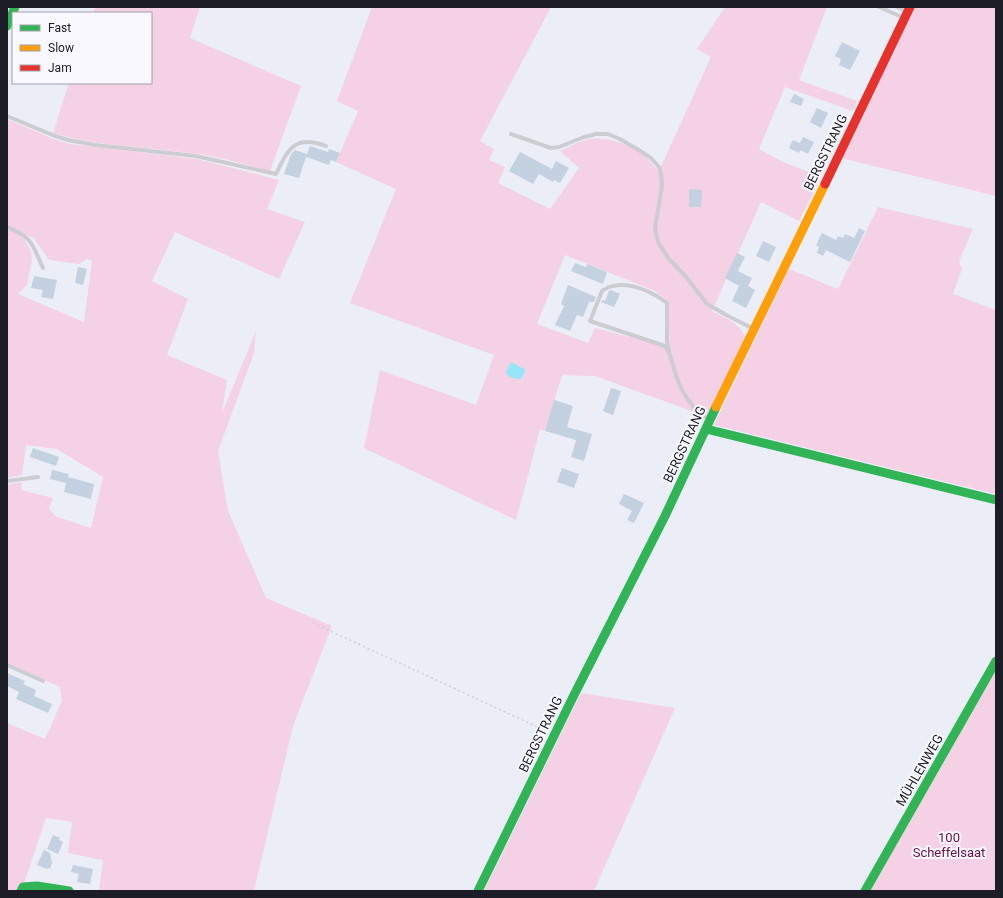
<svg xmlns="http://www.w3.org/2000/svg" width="1003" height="898" font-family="Roboto,sans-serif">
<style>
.green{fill:#f4d1e5;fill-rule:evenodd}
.water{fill:#95e6f7}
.building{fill:#c3d1e0}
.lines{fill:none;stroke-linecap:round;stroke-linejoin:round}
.path{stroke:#cfd0d3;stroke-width:1.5;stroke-dasharray:2 3;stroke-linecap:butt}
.lane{stroke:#cdcdd1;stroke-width:4}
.fast{stroke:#30b455;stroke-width:9}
.slow{stroke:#ff9f0a;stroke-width:9}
.jam{stroke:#e5322d;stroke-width:9}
.labels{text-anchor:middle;stroke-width:4;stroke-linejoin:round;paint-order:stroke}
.street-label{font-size:13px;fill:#1c1d27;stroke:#f8f8fe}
.park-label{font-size:13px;fill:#6d0e47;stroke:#f8f8fe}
</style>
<rect width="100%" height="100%" fill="#eceef7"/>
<!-- green -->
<path class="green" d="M95,7h105l-10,31 111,48 -31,85c-24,-6 -47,-14 -72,-17 -48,-7 -98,-7 -145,-21l16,-50h82v-70h-58z
M372,7h179l-71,134 14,8 -5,11 16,7 -7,16 52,26 29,-41 -19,-17c9,-4 19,-10 29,-12 22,-3 43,6 60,21 3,3 6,8 10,11l52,-114 -14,-8 28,-42h102l-28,73 58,21 -4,10 -68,-24 -26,62 22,12 40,16 -22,44 -38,-19 -49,109c13,8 28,11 33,26l-37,80 -113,-41 -33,-1 -17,56 -5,-2 -11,43 -13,48 -152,-72 16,-78 96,35 18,-50 -144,-52 46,-114 -60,-27 22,-51 -21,-10zM565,255l90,36 13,10 2,46 -75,-19 -7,15 -51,-19z
M913,7h83v189l-155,-38z
M7,119l49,21 14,4 127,15 82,21 -12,29 38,13 -26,57 -104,-47 -23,49 36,18 -21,56 60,25 -5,33 34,-82 -2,22 -36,98 10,60 38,87 66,28 -39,100 -39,165 -155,-1 4,-30 -35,-7 4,-31 -26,-4 -22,65 -7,8h-10v-168l38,16 17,-38 -2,-14 -53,-24v-178l14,-3 1,8 31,8 -4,10 6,8 36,12 12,-51 -46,-28 -31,-4 -4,30 -15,3zM27,236l6,1 16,23 30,4 8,-5 5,2 -8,61 -66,-28 9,-9 5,-26 -2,-10 -6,-10z
M878,207l95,22 -14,32 3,8 -9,25 43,16v184l-282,-69 75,-156 49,20z
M996,668v223h-126z
M581,693l94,15 -81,183h-110z"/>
<!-- water -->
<path class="water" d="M510,363h3l11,6 1,2 -4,8c-5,0 -12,-1 -15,-6z"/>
<!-- building -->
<path class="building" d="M842,42l18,9 -10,19 -11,-5 2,-6 -6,-3z
M794,94l10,5 -3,7 -11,-4z
M817,108l11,5 -7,15 -11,-6z
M803,137l11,5 -6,12 -8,-4 -1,3 -10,-5 4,-8 7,3z
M310,146l18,6 1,-3 11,4 -4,9 -5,-2 -2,5 -23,-8z
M295,150l12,4 -8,24 -15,-4 7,-20z
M520,152l32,17 4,-8 13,7 -9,15 -6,-3 -1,2 -14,-8 -6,10 -24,-13z
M689,189l13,1 -1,17h-12z
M859,228l6,3 -15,31 -24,-12 -3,6 -6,-3 2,-6 -3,-2 6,-12 14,7 2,-4 5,2 2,-4 9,4z
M763,241l13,6 -7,15 -13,-6z
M737,253l8,4 -7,14 14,7 -4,8 7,4 -9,18 -14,-7 7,-15 -14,-8z
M575,263l11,4 1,-3 20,8 -4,12 -32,-13z
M78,267l9,2 -4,16 -8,-2z
M34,276l23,4 -4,19 -12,-2 2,-7 -12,-2z
M568,285l28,12 -2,5h-5l-6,15 -6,-2 -7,16 -15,-6 9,-19 -3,-2z
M611,290l9,4 -6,13 -13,-5 1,-2 3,1 4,-10z
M611,388l10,3 -8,24 -10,-4z
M554,400l19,6 -6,21 25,7 -8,27 -13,-4 5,-17 -31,-9z
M33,448l26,9 -3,9 -26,-9z
M562,468l17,6 -5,14 -17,-6z
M52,470l17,4 -1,3 26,7 -3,15 -27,-7 2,-9 -16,-4z
M624,494l20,9 -10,20 -7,-3 5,-9 -13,-7z
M7,673l18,8 -2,3 13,6 -2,6 18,8 -4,9 -32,-14 3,-7 -12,-6z
M53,835l7,3 -1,2 4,2 -5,12 -11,-5z
M44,850l6,3 2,10 -2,6 -2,-1 -1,1 -10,-4z
M73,865l20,4 -3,15 -13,-2 2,-8 -8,-2z"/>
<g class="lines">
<!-- path -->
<path class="path" d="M313,623l231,107"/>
<!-- lane -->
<path class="lane" d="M879,7l25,11
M897,7l9,4
M7,116l48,20 13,4 27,5 101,11 80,18c12,-25 19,-40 50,-28
M511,134l40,14 8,-1 25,-10 12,-3h12l12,5 17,10 14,9 8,9 2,7 1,11 -7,44 3,13 11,17 18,19 20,26 21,12 26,13
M7,227c26,11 25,17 36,41
M669,351l-2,-10v-38c-14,-11 -36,-21 -54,-17 -4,0 -8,3 -11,5l-12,30 75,25c6,7 7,17 10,26 5,17 17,39 34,47
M7,481l31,-4
M7,665l36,16"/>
<!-- fast -->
<path class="fast" d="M7,26l8,-19
M706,429l290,71
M21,891l2,-4 14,-1 32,5
M478,891l96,-196 91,-179 51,-109
M865,891l131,-230"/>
<!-- slow -->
<path class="slow" d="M716,407l109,-223"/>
<!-- jam -->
<path class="jam" d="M825,184l85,-177"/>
</g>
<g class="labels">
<!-- street labels -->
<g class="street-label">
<text transform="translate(825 152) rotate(-64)" y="5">BERGSTRANG</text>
<text transform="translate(684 444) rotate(-65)" y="5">BERGSTRANG</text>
<text transform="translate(540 734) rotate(-64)" y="5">BERGSTRANG</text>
<text transform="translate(919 770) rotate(-60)" y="5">MÜHLENWEG</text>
</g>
<!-- park labels -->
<g class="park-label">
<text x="949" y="842">100<tspan x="949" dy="15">Scheffelsaat</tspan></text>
</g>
</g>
<!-- border -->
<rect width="1003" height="898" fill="none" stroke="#1c1d27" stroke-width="16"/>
<!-- legend -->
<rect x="12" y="12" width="140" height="72" fill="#f8f8fe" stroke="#a0a0a8"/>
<rect x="20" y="25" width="20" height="6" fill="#30b455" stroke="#a0a0a8"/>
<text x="48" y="32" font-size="12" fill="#1c1d27">Fast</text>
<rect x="20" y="45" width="20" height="6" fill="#ff9f0a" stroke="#a0a0a8"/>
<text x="48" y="52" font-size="12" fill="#1c1d27">Slow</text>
<rect x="20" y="65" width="20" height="6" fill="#e5322d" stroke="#a0a0a8"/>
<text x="48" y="72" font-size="12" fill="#1c1d27">Jam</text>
</svg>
